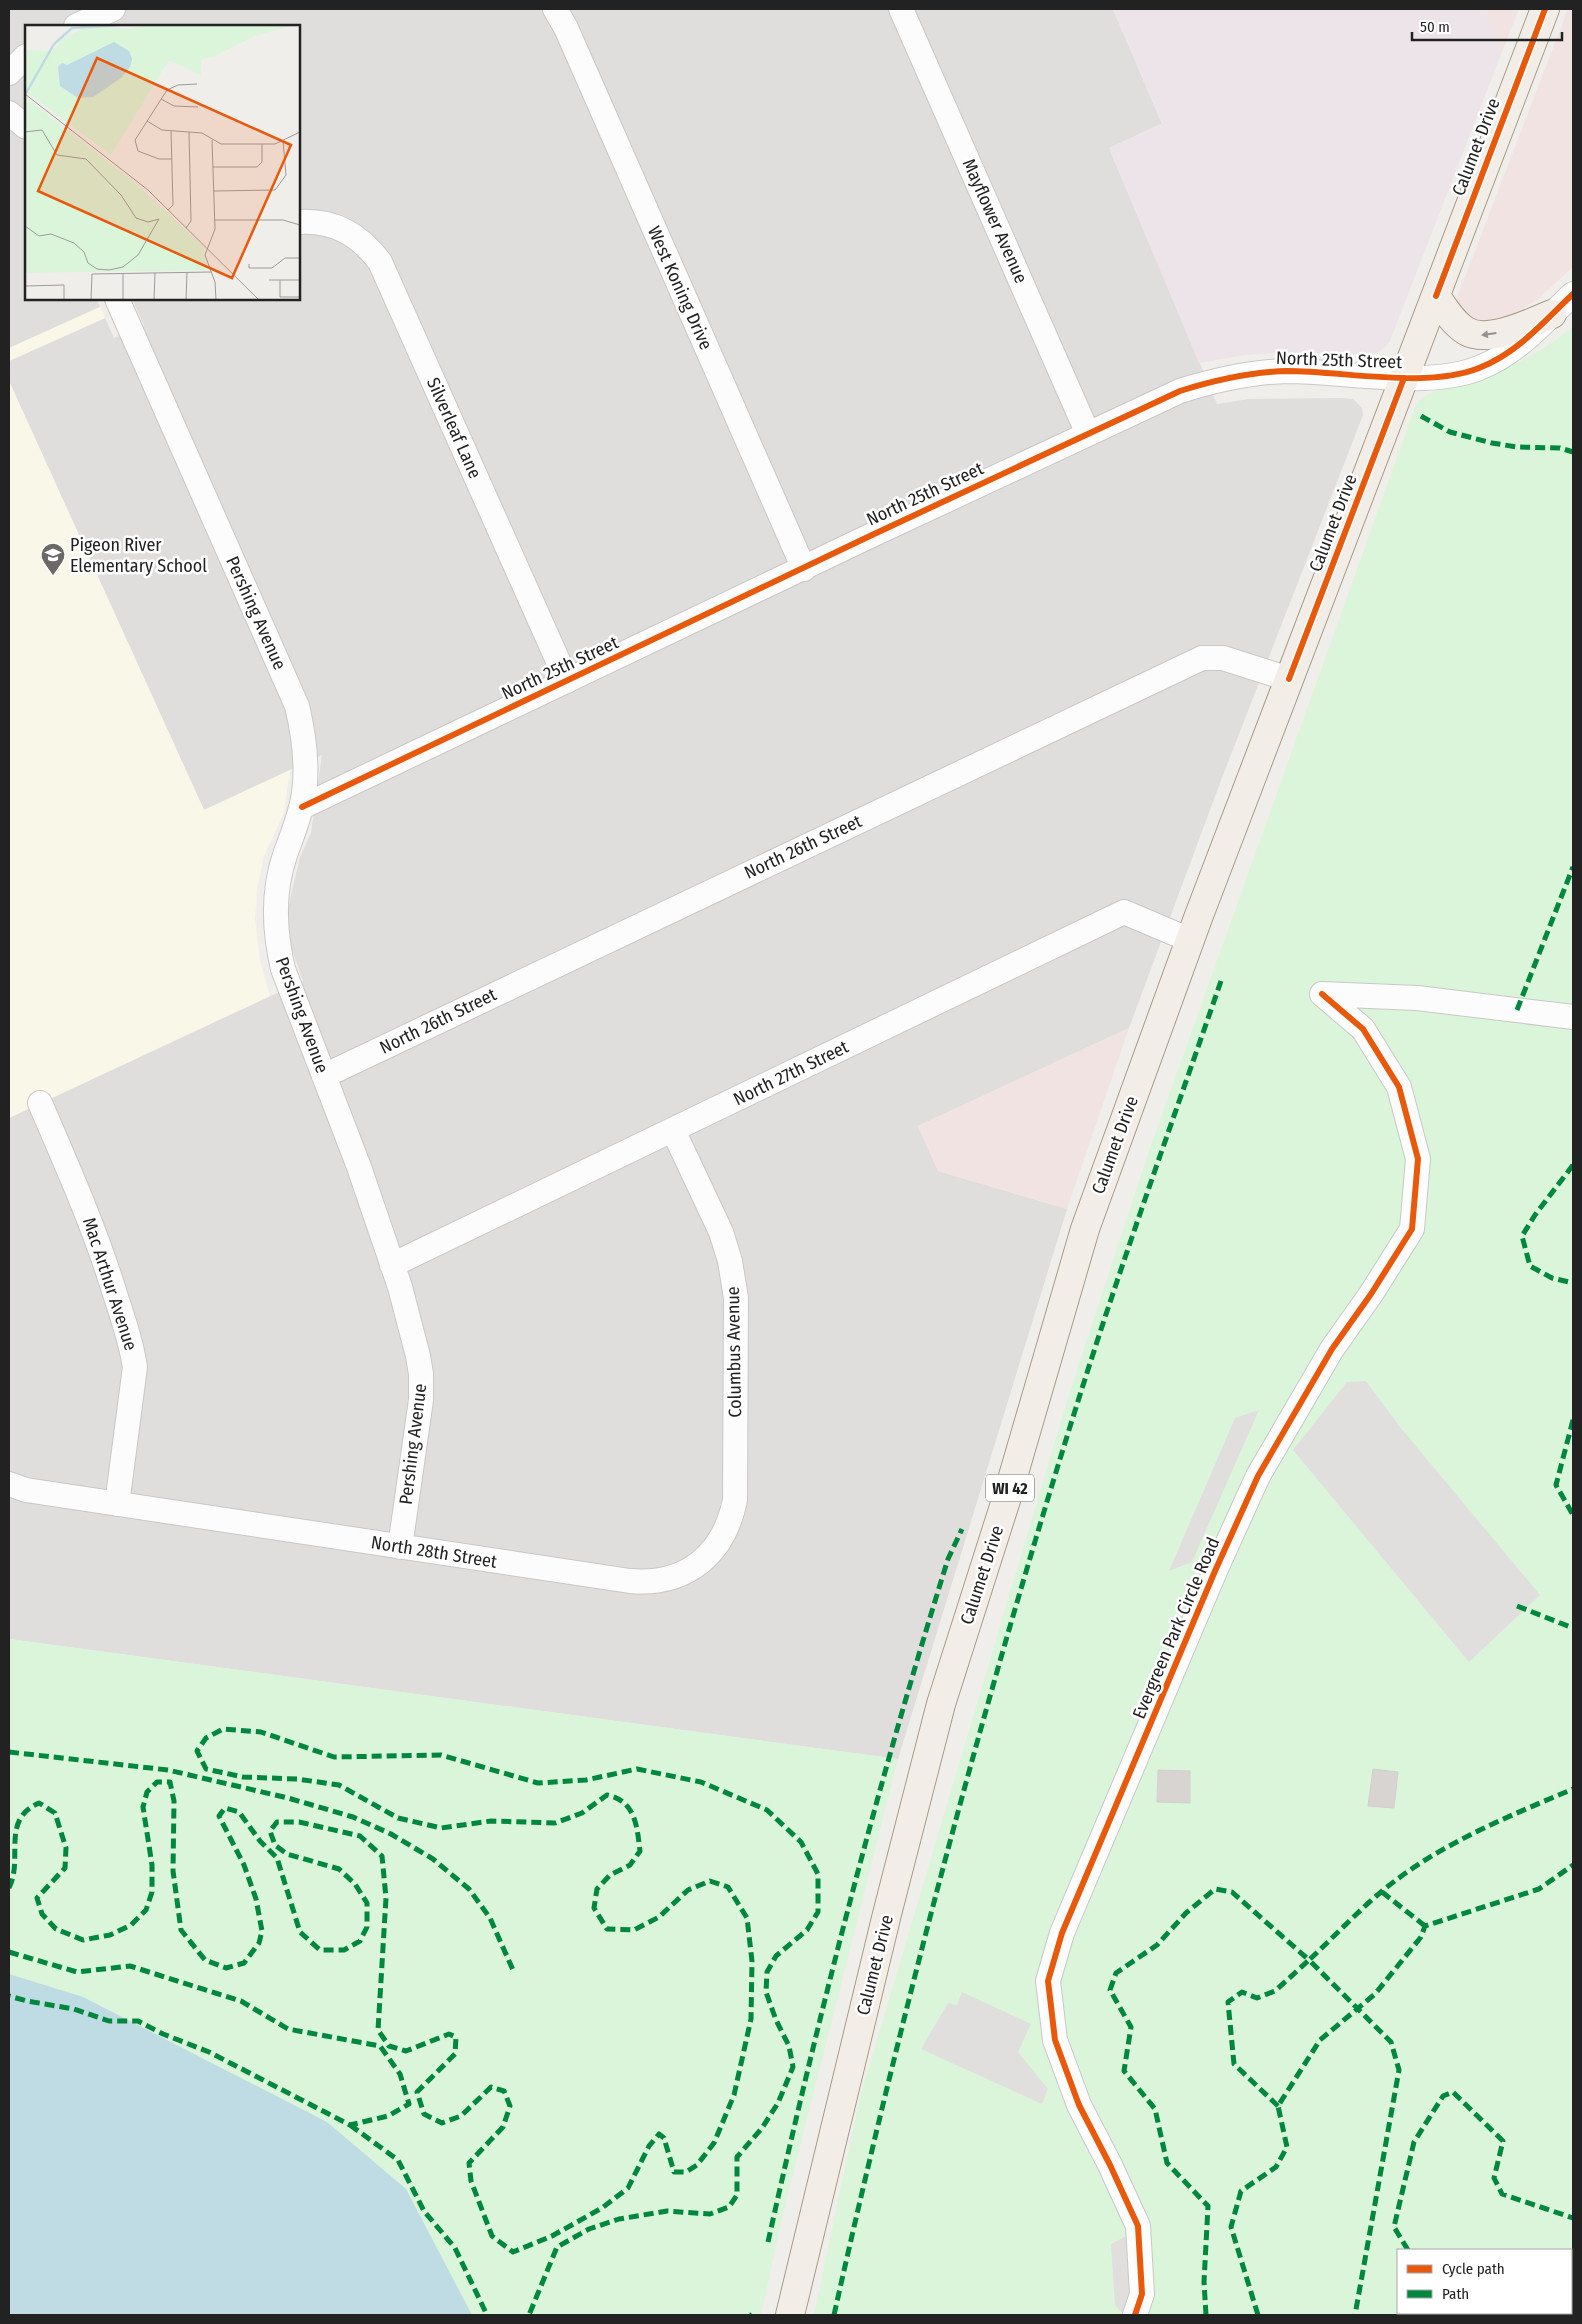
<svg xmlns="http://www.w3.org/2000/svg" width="1582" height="2324" font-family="'Fira Sans Condensed',sans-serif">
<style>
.residential{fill:#dfdedc}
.commercial{fill:#f1e3e1}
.industrial{fill:#ede4e9}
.education{fill:#f8f7e8}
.park{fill:#daf5da;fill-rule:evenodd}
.parking{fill:#e0dfde}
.water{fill:#bfdbe3}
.building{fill:#d7d4d2;stroke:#d3d0cc}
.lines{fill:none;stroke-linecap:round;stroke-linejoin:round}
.street-casing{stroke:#c9c8c7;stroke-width:26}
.primary-casing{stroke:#a79c86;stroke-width:30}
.street{stroke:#fdfcfc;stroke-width:24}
.primary{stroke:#f3ede7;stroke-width:28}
.quiet{stroke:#00873e;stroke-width:5;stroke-dasharray:10 5;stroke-linecap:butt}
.cycleway-casing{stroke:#fff;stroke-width:9}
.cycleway{stroke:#e8590c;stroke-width:6}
.oneway{fill:#95928e}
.labels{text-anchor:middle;stroke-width:5;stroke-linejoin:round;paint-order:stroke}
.shield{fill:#fff;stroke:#646464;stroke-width:1}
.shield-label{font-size:16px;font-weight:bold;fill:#222}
.street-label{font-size:18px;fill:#222;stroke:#fff}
.poi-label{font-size:18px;fill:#222;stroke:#fff;text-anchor:start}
.inset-river{fill:none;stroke:#bfdbe3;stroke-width:2.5}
.inset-road{fill:none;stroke:#9e9c9b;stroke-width:1}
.view{fill:#e8590c;fill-opacity:0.15;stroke:#e8590c;stroke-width:2.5}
.inset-edge{fill:none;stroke:#222;stroke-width:2.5}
</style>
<rect width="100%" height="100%" fill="#f0eeeb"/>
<!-- residential -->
<path class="residential" d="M9,9h1104l49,115 -53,24 108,256 32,-5 92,-1 12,1 9,9 1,7 -143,368 -91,245 -211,98 20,45 129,38 -169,550 -889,-120v-521l294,-137 -15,-43v-30l12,-51 11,-24 11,-78 -118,55 -195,-429v-20l96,-43 9,20 30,-12 -12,-27h167v-273h-273v273h71l3,8 -91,41z"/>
<!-- commercial -->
<path class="commercial" d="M1483,9h36l-17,43z
M1568,9h5v258l-35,32 -29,18 -33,13 -21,-27z
M1129,1028l-62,181 -129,-38 -20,-45z"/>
<!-- industrial -->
<path class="industrial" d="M1113,9h370l19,43 -112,289 -6,7 -7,5 -13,1 -88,-1 -31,2 -46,8 -90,-215 53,-25z"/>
<!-- education -->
<path class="education" d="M100,307l5,11 -96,43v-13z
M9,381l195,429 86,-40 -6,43 -20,43 -7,34 -2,29 5,42 10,35 -261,122z"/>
<!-- park -->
<path class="park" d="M1573,326v1989h-759l46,-218 209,-703 81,-246 260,-727c3,-8 5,-17 12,-23 11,-9 50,-16 66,-22 30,-11 61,-29 85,-50zM1398,2250h173v63h-173z
M9,1639l889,120 -116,459 -21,97h-752z"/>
<!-- parking -->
<path class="parking" d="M1366,1381l34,46 140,168 -71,67 -176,-212 54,-68z
M1259,1410l-67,152 -23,9 66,-153z
M962,1992l69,32 -13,28 30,37 -6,15 -121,-55 27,-46 9,2z
M1138,2230l4,64 -18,21 -9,-10 -4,-61z"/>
<!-- water -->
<path class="water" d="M9,1974l74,23 244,125 79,67 66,126h-463z"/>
<!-- building -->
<path class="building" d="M1373,1769l25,3 -4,36 -26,-2z
M1158,1770l32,1v32l-33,-1z"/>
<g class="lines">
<defs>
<path id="street" d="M555,9l11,19 238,541
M901,9l187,425
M76,26l37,-17
M9,73l17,-17
M9,113l17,14
M299,222c35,-2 60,12 81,40l187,419
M117,299l180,407c7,29 11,57 7,87 -3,22 -12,42 -19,62 -13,38 -11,76 -2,114l76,198 41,120 18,69 3,18v26l-21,147
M302,807l570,-272 308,-144c35,-11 70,-19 107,-20 57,0 140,18 192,-3 39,-15 64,-46 94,-74
M1322,994l95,4 156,19
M324,1076l878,-418h21l66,21
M40,1103c27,63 55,125 75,191 8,24 16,48 20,73l-18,137
M392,1265l732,-353 66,28
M9,1484l17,6 604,91c57,5 94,-27 105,-81l1,-202 -6,-37 -9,-29 -48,-102
M1135,2315l7,-21 -4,-68 -28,-61 -31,-60 -24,-65 -7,-59 14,-48 153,-362 43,-95 74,-127 39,-55 41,-65 6,-70 -19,-72 -36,-58 -41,-35"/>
<path id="primary" d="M1436,296c8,12 17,27 30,35 22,13 64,-8 86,-17
M790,2315l97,-401 54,-210 66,-207 78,-268 113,-311 347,-909"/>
</defs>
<!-- street casing -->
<use href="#street" class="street-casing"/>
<!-- primary casing -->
<use href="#primary" class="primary-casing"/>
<!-- street -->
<use href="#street" class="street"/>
<!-- primary -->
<use href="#primary" class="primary"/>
<!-- quiet -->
<path class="quiet" d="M1421,416l29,16 42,11 25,4 43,1 13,4
M1517,1010l56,-143
M1573,1165l-38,50 -13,21 8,30 22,12 21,5
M1573,1420l-17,65 17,30
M1517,1606l56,22
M9,1752l159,18 120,28 65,19 38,17 42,25 36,30 21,29 23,52
M9,1888c15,-30 -9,-68 30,-85l16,10 11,35 -1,20 -28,30 5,16 14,15 27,11 27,-5 21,-10 15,-15 6,-18v-27l-9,-58 4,-15 10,-10h13l4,19 -1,70 8,59 24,30 21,8 18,-5 15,-20 3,-12 -6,-32 -12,-34 -25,-49 6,-8 14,4 21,29 17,17 23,74 20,18h24l16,-9 7,-14v-24l-12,-19 -16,-15 -52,-15 -12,-9 -5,-14 7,-9h22l61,14 22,20 4,42 -8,132 11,16 17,5 43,-17 7,3 -1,17 -38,38 7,22 18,9 19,-7 30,-29 13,4 6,15 -7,21 -34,36 2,18 21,55 21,16 39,-16 50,-28 26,-20 21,-42 10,-12 5,4 10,34h12l11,-7 17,-22 20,-48 17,-76 1,-58 -5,-43 -19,-31 -18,-6 -22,9 -29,27 -25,13 -27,-1 -13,-21 3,-19 13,-14 20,-10 10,-14c-3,-24 -4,-50 -33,-56l-25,18 -27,10 -64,-2 -50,7 -43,-10 -59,-33 -42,-6 -54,-2 -37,-8 -9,-18 9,-13 17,-9 38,3 73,25 107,-2 97,28 48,-3 51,-11 64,13 66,28 34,32 17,32v38l-11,18 -31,26 -9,16 -1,20 10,28 13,26 4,21 -15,36 -16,25 -25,29v38l-8,12 -19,7 -43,-3 -48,8 -30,10 -32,18 -28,68
M1382,1892l43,34
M9,1952l68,20 53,-6 111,35 47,28 92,17 20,28 9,30 -21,12 -38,9 -141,-73 -46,-18 -25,-13h-29l-35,-12 -47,-8 -18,-5
M1278,2106l-44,-42 -6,-62 14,-10 15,6 18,-7 34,-31 82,82 8,28 -44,245
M350,2125l48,35 26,51 31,37 32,67
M768,2242c51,-230 110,-459 180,-683l14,-30
M1408,2250l-14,-23 20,-85 29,-46 10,-4 50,49 -9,37 8,16 71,24
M1453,2313l2,2
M751,2315l1,-1
M834,2315c69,-309 150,-615 245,-917 44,-140 94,-278 142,-417
M1206,2315l-2,-33 4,-76 -41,-43 -12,-54 -31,-38 7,-44 -21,-37 6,-17 41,-28 29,-32 29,-24 17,3 77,68c24,-22 47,-47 72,-68 56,-47 126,-75 192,-103
M1258,2315l-27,-88 10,-36 35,-24 11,-20 -9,-41 42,-66 55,-46 46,-57 4,-11 114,-37 34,-24"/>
<defs>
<path id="cycleway" d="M1436,296l109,-287
M1289,679l115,-301
M302,807l570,-272 308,-144c35,-11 70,-19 107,-20 57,0 140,18 192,-3 39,-15 64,-46 94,-74
M1135,2315l7,-21 -4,-68 -28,-61 -31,-60 -24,-65 -7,-59 14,-48 153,-362 43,-95 74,-127 39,-55 41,-65 6,-70 -19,-72 -36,-58 -41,-35"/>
</defs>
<!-- cycleway casing -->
<use href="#cycleway" class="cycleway-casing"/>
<!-- cycleway -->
<use href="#cycleway" class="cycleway"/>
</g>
<!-- one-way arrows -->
<defs><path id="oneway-solid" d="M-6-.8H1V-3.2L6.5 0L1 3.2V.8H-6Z" transform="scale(1.25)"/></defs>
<use class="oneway" href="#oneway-solid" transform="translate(1489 334) rotate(172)"/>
<!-- icons -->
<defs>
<symbol id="school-pin" viewBox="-11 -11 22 30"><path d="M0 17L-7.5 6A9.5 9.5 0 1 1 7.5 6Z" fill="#6a6968" stroke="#fff"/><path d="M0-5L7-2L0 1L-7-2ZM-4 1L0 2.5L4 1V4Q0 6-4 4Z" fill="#fff"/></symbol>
</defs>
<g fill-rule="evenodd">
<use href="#school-pin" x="39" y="541" width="28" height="38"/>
</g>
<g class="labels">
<!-- shield labels -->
<rect class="shield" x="986" y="1474.5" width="48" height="27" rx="4"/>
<g class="shield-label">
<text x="1010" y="1494">WI 42</text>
</g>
<!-- street labels -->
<g class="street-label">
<text transform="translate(1476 147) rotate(-69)" y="6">Calumet Drive</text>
<text transform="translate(995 221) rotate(66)" y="6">Mayflower Avenue</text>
<text transform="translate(680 288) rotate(66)" y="6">West Koning Drive</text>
<text transform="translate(1339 360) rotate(2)" y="6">North 25th Street</text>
<text transform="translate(454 428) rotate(66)" y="6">Silverleaf Lane</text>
<text transform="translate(925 494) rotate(-25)" y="6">North 25th Street</text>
<text transform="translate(1333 523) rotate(-69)" y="6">Calumet Drive</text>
<text transform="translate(256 613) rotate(66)" y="6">Pershing Avenue</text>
<text transform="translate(560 668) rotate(-25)" y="6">North 25th Street</text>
<text transform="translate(803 847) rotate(-25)" y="6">North 26th Street</text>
<text transform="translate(302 1015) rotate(70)" y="6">Pershing Avenue</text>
<text transform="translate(438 1021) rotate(-26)" y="6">North 26th Street</text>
<text transform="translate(791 1073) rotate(-26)" y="6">North 27th Street</text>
<text transform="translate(1115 1145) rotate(-70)" y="6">Calumet Drive</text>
<text transform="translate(110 1284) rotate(72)" y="6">Mac Arthur Avenue</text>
<text transform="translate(734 1352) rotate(-91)" y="6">Columbus Avenue</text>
<text transform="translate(413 1444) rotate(-83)" y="6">Pershing Avenue</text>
<text transform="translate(434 1552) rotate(9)" y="6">North 28th Street</text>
<text transform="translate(982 1575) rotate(-72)" y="6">Calumet Drive</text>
<text transform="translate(1176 1628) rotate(-67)" y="6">Evergreen Park Circle Road</text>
<text transform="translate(875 1965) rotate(-76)" y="6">Calumet Drive</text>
</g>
<!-- poi labels -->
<g class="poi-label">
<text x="70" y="551">Pigeon River<tspan x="70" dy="21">Elementary School</tspan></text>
</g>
</g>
<!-- overview -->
<g transform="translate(25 25)">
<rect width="275" height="275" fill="#f0eeeb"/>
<path d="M120,0h149l-39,11 -42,21 -12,2v16l-32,-15 -58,95 -86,-64v-41l28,1 9,-12 20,-10 20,-2 28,2zM0,72l110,86 69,64 2,23 -181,3z" fill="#daf5da"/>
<path d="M89,17l15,9 3,8 -2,8 -9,11 -28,19 -15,1 -18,-12 -2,-19 4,-4 5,2z" fill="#bfdbe3"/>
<path class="inset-river" d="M0,70l29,-51 18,-16 48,-3"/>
<path class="inset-road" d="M0,69l123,96 111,110M136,74l13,7 24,1M122,96l15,9 40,3 19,11h54l25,-12M0,107l17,-2 15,25 29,4 35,36 15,23 12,4 11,-3M187,115l3,89 -10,26 10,27 1,18M147,134h-13l-21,-8 -3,-11 32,-50 11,-5 19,-1M188,142h44l5,-5v-18M189,166l61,-1 11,-15 -3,-34M143,185l5,-5 -2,-74M189,195h69l17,5M0,201l14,10 12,-2 23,9 10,9 4,11 9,6 12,1 14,-3 15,-12 21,-36M161,203l5,-7 -2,-89M224,239v4h23l13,-10h15M244,255h31M255,255v17h20M0,261l39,-1v15M66,275l1,-26 119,-2M98,275v-27M129,275l1,-27M161,275l1,-28"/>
<path class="view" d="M72,33l194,87 -59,133 -194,-87z"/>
<rect width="275" height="275" class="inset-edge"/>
</g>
<!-- border -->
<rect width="1582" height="2324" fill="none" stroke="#222222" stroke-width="20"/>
<!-- legend -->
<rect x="1397" y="2249" width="175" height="65" fill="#ffffff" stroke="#a7a7a7"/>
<rect x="1407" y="2265" width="25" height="8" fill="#e8590c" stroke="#a7a7a7"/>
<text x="1442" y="2274" font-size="15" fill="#222222">Cycle path</text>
<rect x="1407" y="2290" width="25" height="8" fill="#00873e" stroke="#a7a7a7"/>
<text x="1442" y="2299" font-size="15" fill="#222222">Path</text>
<!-- scale -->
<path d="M1412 32v8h150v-8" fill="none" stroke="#222222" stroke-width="2.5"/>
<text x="1420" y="32" font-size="15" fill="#222222" stroke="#ffffff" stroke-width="4" paint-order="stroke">50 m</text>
</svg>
